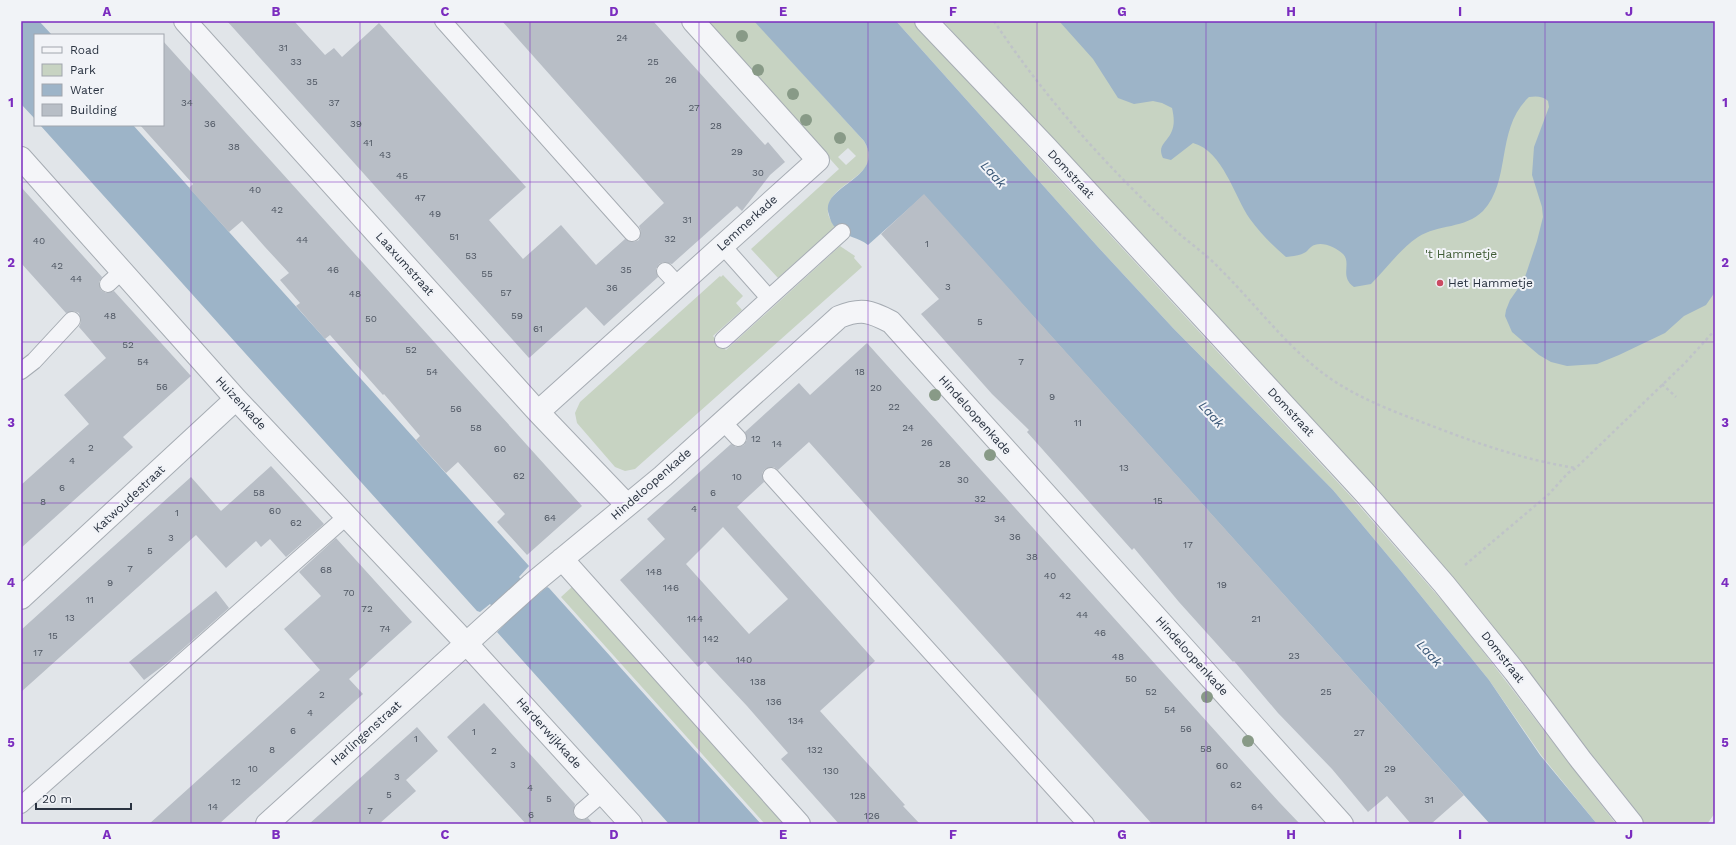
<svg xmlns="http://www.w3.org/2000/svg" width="1736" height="845" font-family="'Work Sans',sans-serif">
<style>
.green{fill:#c7d3c2;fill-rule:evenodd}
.water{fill:#9db4c8}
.building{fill:#b8bec6;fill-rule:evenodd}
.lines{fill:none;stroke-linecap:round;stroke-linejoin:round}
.service-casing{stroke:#a6acb3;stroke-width:18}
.minor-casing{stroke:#a6acb3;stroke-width:24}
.path{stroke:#bfc3c8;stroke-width:2.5;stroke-dasharray:3 3;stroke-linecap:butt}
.service{stroke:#f4f5f8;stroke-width:16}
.minor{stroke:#f4f5f8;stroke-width:22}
.tree{fill:#889a87}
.grid{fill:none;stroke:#7b2cbf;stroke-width:1;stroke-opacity:0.55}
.poi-dot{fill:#cb4a62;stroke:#f1f3f7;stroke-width:1.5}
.labels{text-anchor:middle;stroke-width:4;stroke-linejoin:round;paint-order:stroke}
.number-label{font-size:10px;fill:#4e5662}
.street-label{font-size:12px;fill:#2a3341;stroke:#f1f3f7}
.park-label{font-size:12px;fill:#405c37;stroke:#f1f3f7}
.poi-label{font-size:12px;fill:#2a3341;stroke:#f1f3f7;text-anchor:start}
.water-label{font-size:13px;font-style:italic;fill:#355373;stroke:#f1f3f7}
.neatline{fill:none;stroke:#7b2cbf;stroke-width:1.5}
.grid-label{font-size:13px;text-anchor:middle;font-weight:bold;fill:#7b2cbf}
</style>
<rect width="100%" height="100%" fill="#e1e5e9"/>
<!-- green -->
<path class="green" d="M707,21h48l109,120c22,36 -36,40 -36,69 -1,6 4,12 7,17l-57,51 -27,-29 88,-80zM848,148l8,8 -10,9 -8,-8z
M896,21h17l442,480 103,118 158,205h-19l-56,-69 -52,-75 -89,-110 -67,-80 -160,-162 -75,-81z
M943,21h772v792l-8,11h-62l-25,-14 -171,-220z
M840,246l15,10 -1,2 8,9 -227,202 -10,2 -10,-4 -38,-44 -2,-10 5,-11 140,-126 1,1 2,-2 20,21 -7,7 6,7 -29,26 13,14z
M573,586l214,238h-22l-204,-227z"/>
<!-- water -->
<path class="water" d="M21,21h18l13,14h-17v84l-14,-15z
M754,21h142l202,226 75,81 160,162 67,80 89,110 51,75 57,69h-107l-566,-629 -56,50c-10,-8 -22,-8 -32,-17 -4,-3 -6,-9 -7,-13 -11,-30 58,-36 35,-74z
M1059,21h656v271l-9,13 -22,11 -19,17 -46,22 -22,9 -30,2 -16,-4 -12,-7 -27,-23 -7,-16 1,-6 4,-10 14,-20 13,-39 6,-24 -1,-10 -10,-32 2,-28 15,-40 -1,-6c-5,-5 -12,-5 -19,-4 -34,32 -17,83 -46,114 -18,18 -45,13 -65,26 -19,13 -31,31 -47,47l-17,3c-15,-10 -2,-24 -11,-33 -8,-7 -23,-14 -32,-7 -3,2 -4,5 -7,6 -6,3 -12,3 -18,4 -13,-11 -26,-24 -36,-38 -16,-23 -27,-68 -57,-76l-22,17 -8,-2c-6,-12 3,-15 8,-25 4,-8 3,-16 1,-25l-10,-5 -9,-2 -19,3 -16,-6 -25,-39z
M40,125h93l396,441 -10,11 17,19 11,-9 2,1 212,236h-92l-172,-192 10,-10 -17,-18 -10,8 -3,-1z"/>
<!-- building -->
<path class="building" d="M227,21h67l31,34 9,-7 8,9 37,-34 147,164 -37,33 34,39 38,-34 35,40 29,-26 9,3 5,-2 2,-9 -2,-5 25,-23 -162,-182h151l112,124 3,-3 17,20 -15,13 -28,36 -5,-5 -65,58 -9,-2 -4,2 -3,5 2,8 -54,49 -18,-19 -57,51z
M163,41l419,465 -55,49 -30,-33 8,-8 -47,-52 -12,11 -30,-33 4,-4 -36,-42 -1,1 -53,-60 -5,4 -29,-33 4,-3 -20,-23 9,-7 -24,-26 -23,-26 -13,11 -40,-44 4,-4 -53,-59h23z
M21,187l81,90 -3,5 2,8 5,3 8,-2 77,85 -68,61 10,10 -112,101v-63l68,-61 -25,-29 42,-37 -27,-31 2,-5 -2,-9 -5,-2 -8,2 -45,-50z
M924,194l540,601 -33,29h-20l-24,-28 -19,16 -36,-43 -54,-56 -44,-52 -1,1 -54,-60 -45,-54 -2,2 -105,-118 2,-2 -37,-36 -71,-80 18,-15 -58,-65z
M867,343l412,459 21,22h-148l-343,-382 -31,28 -4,-3 -9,2 -3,4 2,9 -27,25 138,154 -55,50 85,94 -2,1 17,18h-81l-58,-65 7,-6 -41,-47 -42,-45 -7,6 -78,-87 45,-41 -18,-20 84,-75 5,3 8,-2 3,-5 -2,-8 54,-49 11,12zM723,527l65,72 -39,35 -63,-70z
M271,466l53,58 -38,33 -16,-18 -9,8 -5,-6 -30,27 -30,-33 -175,157v-62l63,-57 107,-96 30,34z
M336,538l76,84 -63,57 14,15 -144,130h-70l171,-154 -36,-41 37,-33 -22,-24z
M216,591l13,17 -61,54 -24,18 -15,-18z
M484,703l91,101 -2,8 2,5 8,3 5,-2 5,6h-67l-42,-46 -37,-41z
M417,727l21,24 -32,29 10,11 -37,33h-70z"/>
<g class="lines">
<defs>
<path id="service" d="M443,21l189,212
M722,245l47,53 73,-66
M665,271l13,14
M108,284l14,-13
M723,340l46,-42
M21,371l13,-10 38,-41
M722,421l16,17
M771,476l315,348
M21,805l326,-289
M582,811l21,-18"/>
<path id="minor" d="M185,21l353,391 89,93
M926,21l120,126 319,346 79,91 71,88 66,88 51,64
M21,158l215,241 230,244 165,181
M538,412l280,-252 -125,-139
M562,559l237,265
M21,598l215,-199
M267,824l265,-240 131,-108 176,-159c22,-9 31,-6 52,5l451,502"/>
</defs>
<!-- service casing -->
<use href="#service" class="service-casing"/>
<!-- minor casing -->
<use href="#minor" class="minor-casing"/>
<!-- path -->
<path class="path" d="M994,21c50,76 114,147 181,209 14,13 30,23 43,37 38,37 72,85 116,114 29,19 61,31 93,43 49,19 97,36 149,44
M1662,384l14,13
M1465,565l84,-71 19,-21 8,-5 109,-105 30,-33"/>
<!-- service -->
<use href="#service" class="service"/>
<!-- minor -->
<use href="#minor" class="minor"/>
</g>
<!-- trees -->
<g class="tree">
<circle cx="742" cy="36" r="6"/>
<circle cx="758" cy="70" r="6"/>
<circle cx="793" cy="94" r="6"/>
<circle cx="806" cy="120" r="6"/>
<circle cx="840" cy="138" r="6"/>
<circle cx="935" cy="395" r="6"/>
<circle cx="990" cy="455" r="6"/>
<circle cx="1207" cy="697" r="6"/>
<circle cx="1248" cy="741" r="6"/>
</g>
<!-- grid -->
<path class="grid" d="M191,21v803M360,21v803M530,21v803M699,21v803M868,21v803M1037,21v803M1206,21v803M1376,21v803M1545,21v803M21,182h1694M21,342h1694M21,503h1694M21,663h1694"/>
<!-- markers -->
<circle class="poi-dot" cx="1440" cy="283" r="4"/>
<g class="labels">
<!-- number labels -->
<g class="number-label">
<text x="622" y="41">24</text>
<text x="283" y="51">31</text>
<text x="296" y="65">33</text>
<text x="653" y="65">25</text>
<text x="671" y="83">26</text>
<text x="312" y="85">35</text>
<text x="187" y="106">34</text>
<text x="334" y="106">37</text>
<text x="694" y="111">27</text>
<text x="210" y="127">36</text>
<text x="356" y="127">39</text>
<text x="716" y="129">28</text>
<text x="368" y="146">41</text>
<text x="234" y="150">38</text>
<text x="737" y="155">29</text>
<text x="385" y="158">43</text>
<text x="758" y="176">30</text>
<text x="402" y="179">45</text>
<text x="255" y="193">40</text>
<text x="420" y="201">47</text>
<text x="277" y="213">42</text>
<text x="435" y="217">49</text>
<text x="687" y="223">31</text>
<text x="454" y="240">51</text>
<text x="670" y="242">32</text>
<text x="302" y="243">44</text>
<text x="39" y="244">40</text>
<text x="927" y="247">1</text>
<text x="471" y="259">53</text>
<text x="57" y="269">42</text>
<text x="333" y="273">46</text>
<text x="626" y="273">35</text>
<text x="487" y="277">55</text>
<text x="76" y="282">44</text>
<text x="948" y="290">3</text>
<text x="612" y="291">36</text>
<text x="506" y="296">57</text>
<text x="355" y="297">48</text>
<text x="110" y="319">48</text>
<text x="517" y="319">59</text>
<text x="371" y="322">50</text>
<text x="980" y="325">5</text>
<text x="538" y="332">61</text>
<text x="128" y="348">52</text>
<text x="411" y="353">52</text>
<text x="143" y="365">54</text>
<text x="1021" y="365">7</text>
<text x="432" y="375">54</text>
<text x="860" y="375">18</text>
<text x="162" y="390">56</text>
<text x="876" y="391">20</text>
<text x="1052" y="400">9</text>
<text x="894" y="410">22</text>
<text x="456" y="412">56</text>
<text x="1078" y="426">11</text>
<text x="476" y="431">58</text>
<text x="908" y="431">24</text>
<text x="756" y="442">12</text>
<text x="927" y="446">26</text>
<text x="777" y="447">14</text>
<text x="91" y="451">2</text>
<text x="500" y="452">60</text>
<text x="72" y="464">4</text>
<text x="945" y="467">28</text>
<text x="1124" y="471">13</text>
<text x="519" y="479">62</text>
<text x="737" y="480">10</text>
<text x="963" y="483">30</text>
<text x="62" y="491">6</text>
<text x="259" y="496">58</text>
<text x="713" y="496">6</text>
<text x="980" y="502">32</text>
<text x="1158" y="504">15</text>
<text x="43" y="505">8</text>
<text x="694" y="512">4</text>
<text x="275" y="514">60</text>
<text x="177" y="516">1</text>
<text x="550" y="521">64</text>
<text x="1000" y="522">34</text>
<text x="296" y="526">62</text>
<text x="1015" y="540">36</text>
<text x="171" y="541">3</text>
<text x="1188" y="548">17</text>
<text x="150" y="554">5</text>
<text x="1032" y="560">38</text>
<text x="130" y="572">7</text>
<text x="326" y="573">68</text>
<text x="654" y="575">148</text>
<text x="1050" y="579">40</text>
<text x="110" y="586">9</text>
<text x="1222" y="588">19</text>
<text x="671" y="591">146</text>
<text x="349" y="596">70</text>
<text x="1065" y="599">42</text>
<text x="90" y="603">11</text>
<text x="367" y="612">72</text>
<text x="1082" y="618">44</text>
<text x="70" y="621">13</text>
<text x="695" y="622">144</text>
<text x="1256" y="622">21</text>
<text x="385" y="632">74</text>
<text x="1100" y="636">46</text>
<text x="53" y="639">15</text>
<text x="711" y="642">142</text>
<text x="38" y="656">17</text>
<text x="1294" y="659">23</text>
<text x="1118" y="660">48</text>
<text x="744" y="663">140</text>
<text x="1131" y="682">50</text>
<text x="758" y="685">138</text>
<text x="1151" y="695">52</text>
<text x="1326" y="695">25</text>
<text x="322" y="698">2</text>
<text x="774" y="705">136</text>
<text x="1170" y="713">54</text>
<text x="310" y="716">4</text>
<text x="796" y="724">134</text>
<text x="1186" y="732">56</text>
<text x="293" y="734">6</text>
<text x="474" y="735">1</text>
<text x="1359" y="736">27</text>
<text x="416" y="742">1</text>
<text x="1206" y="752">58</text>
<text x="272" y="753">8</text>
<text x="815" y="753">132</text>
<text x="494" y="754">2</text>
<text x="513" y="768">3</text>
<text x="1222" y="769">60</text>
<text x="253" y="772">10</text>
<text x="1390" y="772">29</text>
<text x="831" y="774">130</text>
<text x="397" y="780">3</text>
<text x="236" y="785">12</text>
<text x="1236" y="788">62</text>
<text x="530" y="791">4</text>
<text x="389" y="798">5</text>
<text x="858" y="799">128</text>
<text x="549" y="802">5</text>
<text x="1429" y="803">31</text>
<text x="213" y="810">14</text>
<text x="1257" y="810">64</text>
<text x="370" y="814">7</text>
<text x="531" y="818">6</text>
<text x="872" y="819">126</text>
</g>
<!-- street labels -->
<g class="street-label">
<text transform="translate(1071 174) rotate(47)" y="4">Domstraat</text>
<text transform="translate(747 223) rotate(-42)" y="4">Lemmerkade</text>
<text transform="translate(405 264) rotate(48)" y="4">Laaxumstraat</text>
<text transform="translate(241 403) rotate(47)" y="4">Huizenkade</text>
<text transform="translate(1291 412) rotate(47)" y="4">Domstraat</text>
<text transform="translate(975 415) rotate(48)" y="4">Hindeloopenkade</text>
<text transform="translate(651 484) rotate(-41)" y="4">Hindeloopenkade</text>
<text transform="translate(129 499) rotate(-43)" y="4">Katwoudestraat</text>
<text transform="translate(1192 656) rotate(48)" y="4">Hindeloopenkade</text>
<text transform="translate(1503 657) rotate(52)" y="4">Domstraat</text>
<text transform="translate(366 733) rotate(-42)" y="4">Harlingenstraat</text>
<text transform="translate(549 733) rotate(48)" y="4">Harderwijkkade</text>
</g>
<!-- park labels -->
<g class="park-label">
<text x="1461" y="258">'t Hammetje</text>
</g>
<!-- poi labels -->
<g class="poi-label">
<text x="1448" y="287">Het Hammetje</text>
</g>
<!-- water labels -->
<g class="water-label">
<text transform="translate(994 174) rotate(48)" y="5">Laak</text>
<text transform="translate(1212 414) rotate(48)" y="5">Laak</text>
<text transform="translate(1430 653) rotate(48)" y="5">Laak</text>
</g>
</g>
<!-- border -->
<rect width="1736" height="845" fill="none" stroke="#f1f3f7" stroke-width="44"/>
<!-- legend -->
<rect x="34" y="34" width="130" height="92" fill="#f1f3f7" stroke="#a1a6ae"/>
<rect x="42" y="47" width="20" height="6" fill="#f4f5f8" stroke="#a1a6ae"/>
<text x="70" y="54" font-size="12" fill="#2a3341">Road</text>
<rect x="42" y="64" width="20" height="12" fill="#c7d3c2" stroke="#a1a6ae"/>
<text x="70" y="74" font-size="12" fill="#2a3341">Park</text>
<rect x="42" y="84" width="20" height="12" fill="#9db4c8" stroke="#a1a6ae"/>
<text x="70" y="94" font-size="12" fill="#2a3341">Water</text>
<rect x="42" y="104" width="20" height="12" fill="#b8bec6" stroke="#a1a6ae"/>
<text x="70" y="114" font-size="12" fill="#2a3341">Building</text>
<!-- scale -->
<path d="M36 803v6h95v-6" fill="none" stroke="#2a3341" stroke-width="2"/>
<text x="42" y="803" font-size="12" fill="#2a3341" stroke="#f1f3f7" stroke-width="3" paint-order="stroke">20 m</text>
<rect x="22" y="22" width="1692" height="801" class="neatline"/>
<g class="grid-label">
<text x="107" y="16">A</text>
<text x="276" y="16">B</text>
<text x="445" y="16">C</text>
<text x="614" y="16">D</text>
<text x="783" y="16">E</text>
<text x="953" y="16">F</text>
<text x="1122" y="16">G</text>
<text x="1291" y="16">H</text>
<text x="1460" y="16">I</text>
<text x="1629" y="16">J</text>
<text x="11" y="107">1</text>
<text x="1725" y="107">1</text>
<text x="11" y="267">2</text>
<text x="1725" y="267">2</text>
<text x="11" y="427">3</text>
<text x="1725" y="427">3</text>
<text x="11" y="587">4</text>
<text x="1725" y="587">4</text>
<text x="11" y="747">5</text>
<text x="1725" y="747">5</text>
<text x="107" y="839">A</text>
<text x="276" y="839">B</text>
<text x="445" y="839">C</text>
<text x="614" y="839">D</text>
<text x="783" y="839">E</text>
<text x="953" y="839">F</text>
<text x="1122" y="839">G</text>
<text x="1291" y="839">H</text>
<text x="1460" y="839">I</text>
<text x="1629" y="839">J</text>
</g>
</svg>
